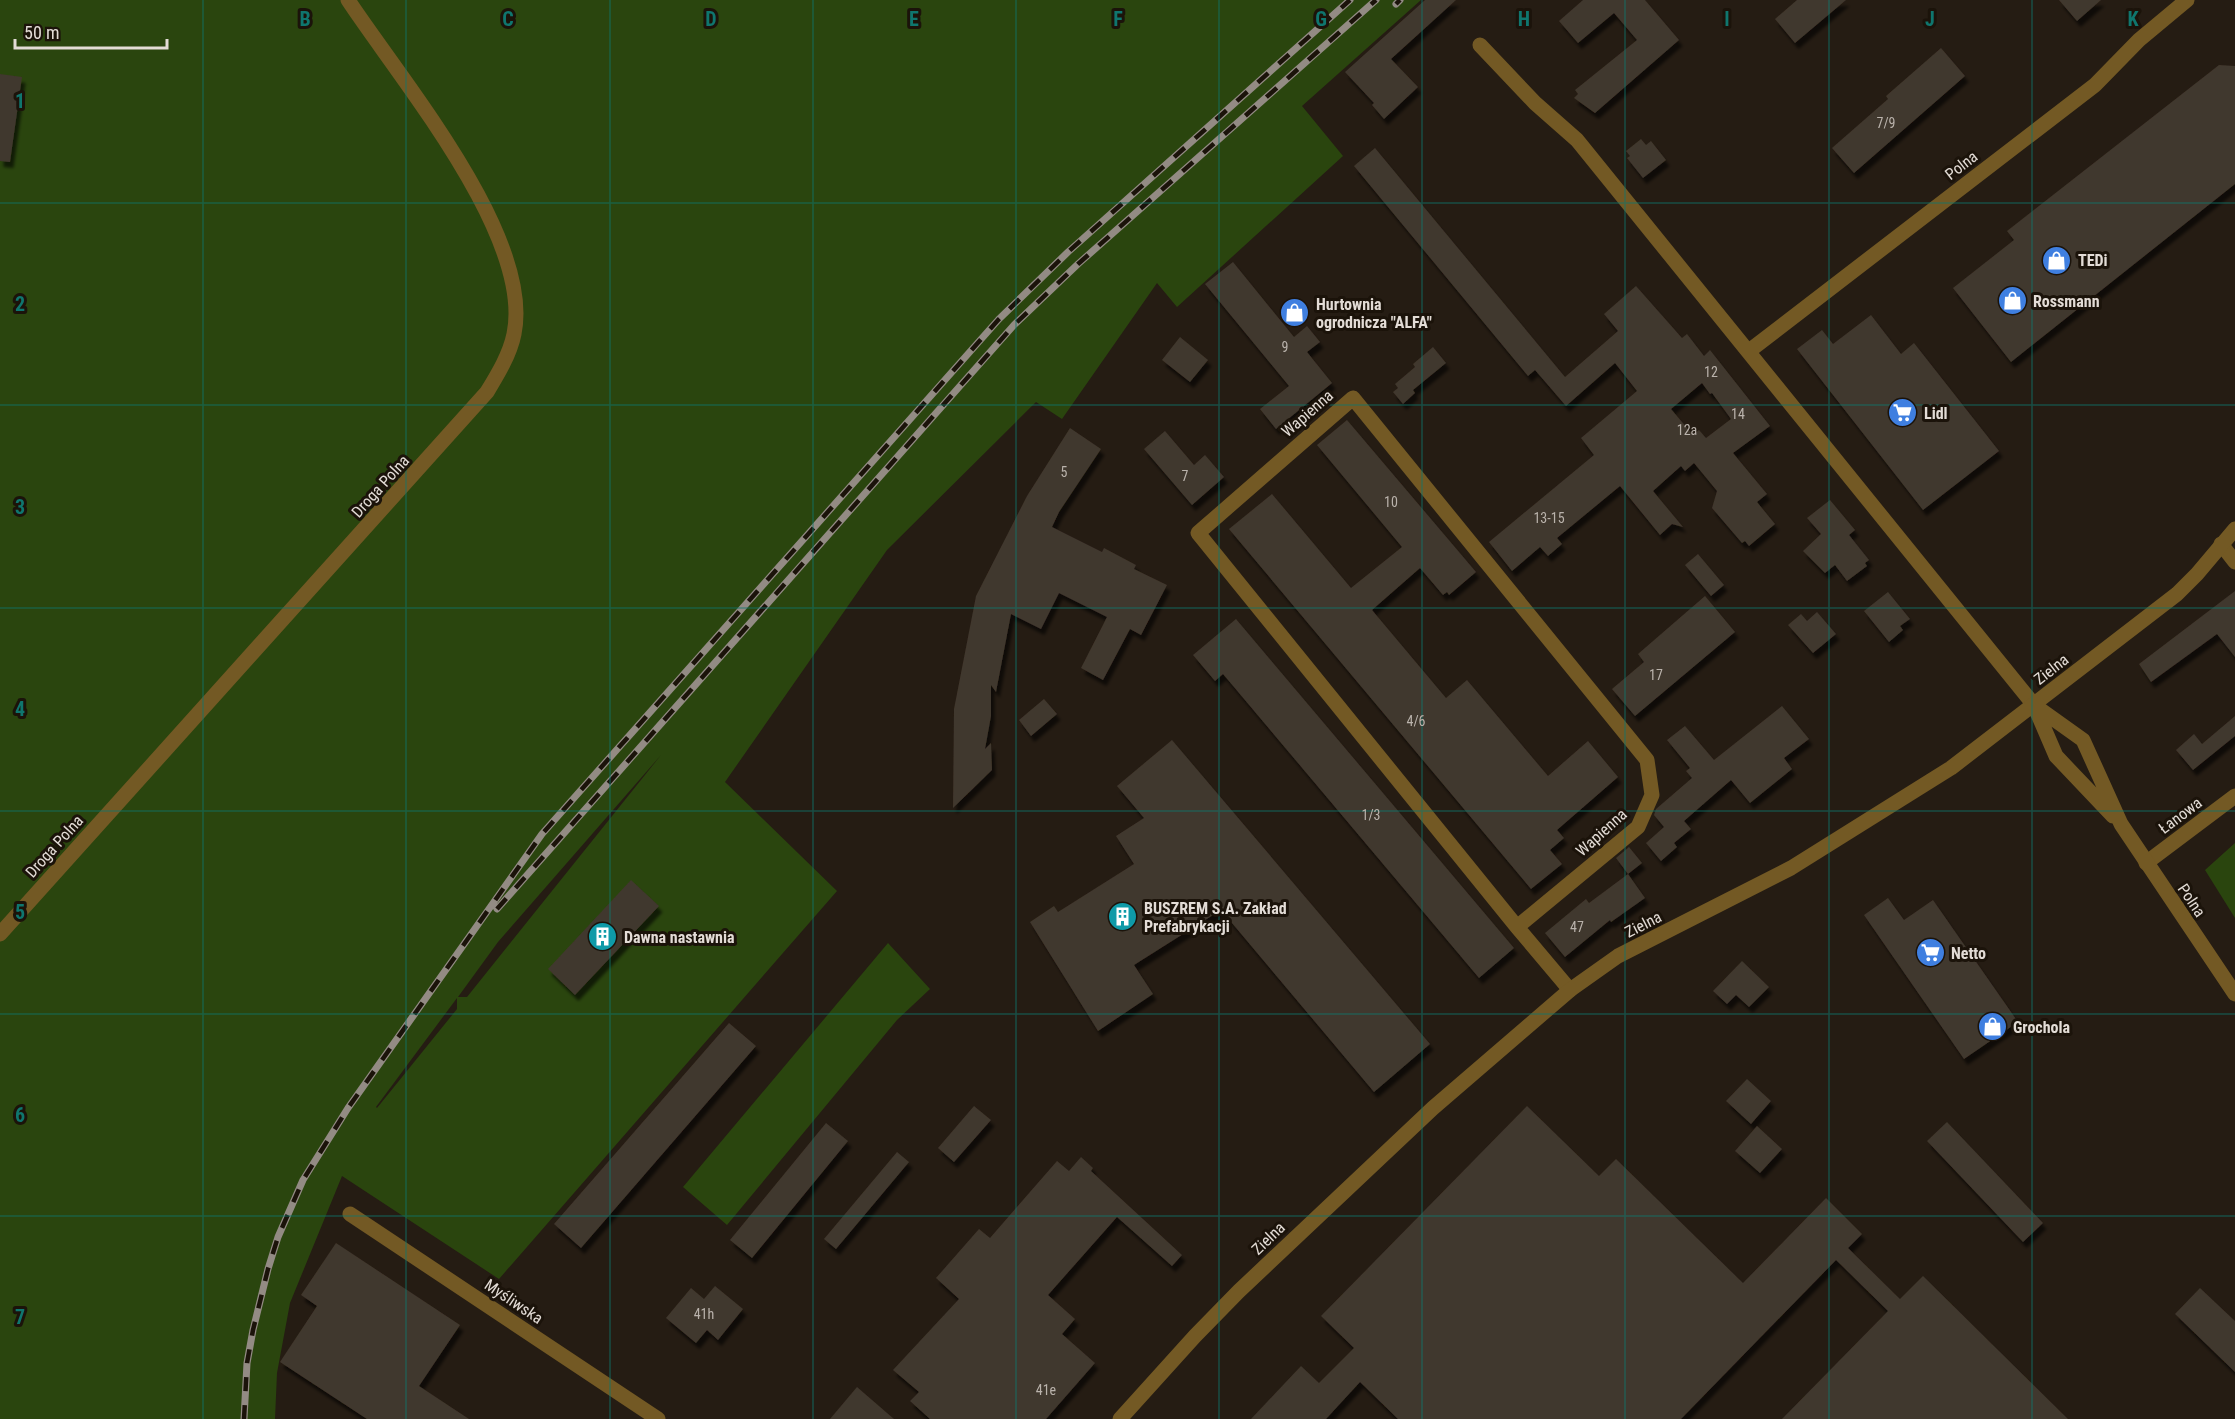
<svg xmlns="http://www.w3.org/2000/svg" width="2235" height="1419" font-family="'Roboto Condensed',sans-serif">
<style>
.green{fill:#2a450e;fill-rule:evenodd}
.building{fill:#41372d;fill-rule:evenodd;filter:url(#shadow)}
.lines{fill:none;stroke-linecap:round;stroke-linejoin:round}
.minor{stroke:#735924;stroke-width:15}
.tertiary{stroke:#735924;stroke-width:15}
.rail-casing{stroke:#938b84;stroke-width:7}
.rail{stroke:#1b130a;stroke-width:4.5;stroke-dasharray:14;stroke-linecap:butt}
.grid{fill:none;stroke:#0f766e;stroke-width:1.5;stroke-opacity:0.55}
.labels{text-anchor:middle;stroke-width:6;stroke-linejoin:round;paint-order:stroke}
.number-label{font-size:14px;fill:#bab3ac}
.street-label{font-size:16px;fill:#e3dcd6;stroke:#1b130a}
.poi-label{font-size:16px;font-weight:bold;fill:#e3dcd6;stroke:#1b130a;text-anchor:start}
.grid-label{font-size:20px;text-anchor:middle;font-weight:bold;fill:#0f766e;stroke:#1b130a;stroke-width:6;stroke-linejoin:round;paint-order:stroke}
</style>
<defs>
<filter id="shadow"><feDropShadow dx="3.5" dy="6" stdDeviation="1.5" flood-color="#0009"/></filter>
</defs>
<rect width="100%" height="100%" fill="#251c13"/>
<!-- green -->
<path class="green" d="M0,0h1421l-119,106 41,50 -166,151 -20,-24 -95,136 -26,-17 -149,148 -162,232 112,109 -338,388 -157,-103 -52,127 -13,70 -2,46h-275zM661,755l-194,242h-9l40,-55zM457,998v11l-80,99 -1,-1z
M2235,843v75l-30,-48z
M888,943l42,46 -33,31 -170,205 -44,-38z"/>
<!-- building -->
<path class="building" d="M1425,0h31l-65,59 27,28 -34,32 -12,-14 2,-2 -29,-31z
M1583,0h62l34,40 -84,73 -21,-15 4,-4 -3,-4 62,-50 -23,-27 -36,30 -19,-22z
M1797,0h49l-51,43 -20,-24z
M2059,0h42l-24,21z
M1941,48l24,28 -111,97 -22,-25 56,-49 -2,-3z
M2219,65l16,1v118l-224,178 -58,-74 61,-48 -7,-9z
M0,74l22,3 -12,85 -10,-1z
M1641,139l5,6 5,-4 15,19 -23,18 -16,-20 3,-2 -4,-5z
M1375,148l190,229 53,-46 -14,-17 32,-28 46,52 5,-4 17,22 6,-6 60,76 -37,27 34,41 -10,8 18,22 -26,22 -4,-5 -3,2 -30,-35 5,-17 -23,-28 -9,8 -4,-5 -28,25 30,36 -11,-3 -12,11 -40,-49 -63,52 5,6 -14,12 -8,-9 -28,24 -23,-29 105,-87 -13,-17 56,-47 -22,-28 -49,43 -31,-36 -7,6 -174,-210zM1702,383l8,11 2,-1 19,26 -25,19 -7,-8 -6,5 -22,-26z
M1233,262l61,75 13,-11 13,16 -13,10 25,31 -56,46 -16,-20 29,-23 -84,-102z
M1871,315l30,39 13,-11 85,108 -76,59 -126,-161 25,-19 11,14z
M1180,337l28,23 -18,22 -28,-22z
M1433,347l13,16 -33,27 2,3 -12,11 -10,-12 5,-4 -3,-4 20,-17 -2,-3z
M1347,420l129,152 -27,23 -2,-3 -4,3 -23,-27 -48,42 74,88 21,-18 81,96 40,-35 30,36 -61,53 7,8 -14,12 12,14 -31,25 -302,-360 43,-35 79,94 51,-41 -85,-102z
M1070,428l31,21 -42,63 -7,15 50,25 2,-4 32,17 -2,4 33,16 -26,50 -11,-6 -27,51 -22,-12 26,-51 -48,-24 -18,36 -30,-15 -15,78 -5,-7v31l-6,33 6,-6 1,27 -39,38 1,-99 22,-113 51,-100z
M1165,431l29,34 11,-10 19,22 -32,28 -48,-56z
M1830,500l25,30 -6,5 20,25 -4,3 2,3 -20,15 -12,-16 -10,8 -22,-22 18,-17 -14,-16z
M1698,554l26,31 -13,11 -26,-31z
M2235,591v66l-18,-23 -66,48 -12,-18z
M1888,592l22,27 -10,7 3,4 -14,12 -25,-31z
M1705,596l30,36 -100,84 -23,-27 32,-27 -6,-8z
M1817,612l19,22 -23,19 -25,-28 13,-11 6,7z
M1236,619l278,329 -35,30 -256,-304 -8,7 -22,-26z
M1044,699l13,15 -26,22 -12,-16z
M1782,706l27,33 -25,19 8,11 -42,34 -19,-23 -47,41 7,8 -17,14 3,4 -16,14 -15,-18 18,-16 -10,-12 2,-6 36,-31 -6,-7 4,-3 -23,-28 18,-14 29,34z
M2235,716v20l-42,34 -17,-20 18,-16 8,10z
M1172,740l258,304 -56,48 -153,-182 -87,55 19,29 -55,37 -68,-109 24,-16 4,6 76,-48 -18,-28 28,-18 -27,-32z
M1629,847l13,16 -14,11 -12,-16z
M1628,874l17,24 -34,24 -1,-2 -45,37 -20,-24 41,-34 3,4z
M631,880l28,26 -84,89 -27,-26z
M1888,898l16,22 29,-20 85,122 -54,37 -100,-144z
M1742,961l27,26 -20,20 -13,-12 -9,9 -14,-13z
M729,1023l27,23 -175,202 -27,-24z
M1747,1079l24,22 -20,23 -25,-23z
M974,1106l17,14 -37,42 -16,-14z
M1527,1106l72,70 17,-17 127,124 83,-85 36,36 -14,14 52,51 23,-23 145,143h-286l106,-108 -52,-51 -155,159h-283l-38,-37 -34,37h-75l50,-53 18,17 35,-35 -33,-32z
M1947,1122l96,101 -20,19 -96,-101z
M826,1123l22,18 -96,117 -22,-18z
M1757,1126l25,23 -22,24 -25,-22z
M897,1152l12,10 -73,87 -12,-10z
M1081,1157l12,11 -2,3 91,84 -10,11 -55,-49 -69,78 27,24 -13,15 33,29 -49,56h-116l-20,-18 9,-9 -26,-22 66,-71 -23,-21 43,-49 11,9 67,-77 12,10z
M336,1243l124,82 -41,61 50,33h-102l-87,-57 37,-56 -16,-11z
M715,1286l28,23 -25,31 -11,-10 -11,13 -30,-25 25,-30 13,11z
M2200,1288l35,33v51l-60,-58z
M857,1387l37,32h-64z"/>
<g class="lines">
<!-- minor -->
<path class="minor" d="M1480,45l55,58 42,37 457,565
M1749,351l346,-266 44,-45 48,-40
M2221,544l14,18
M2146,863l89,-67
M1517,927l121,-100 14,-32 -5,-35 -294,-362 -155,135 319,394 53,63
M0,934l487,-542c11,-18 23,-38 27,-58 20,-97 -114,-255 -166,-334
M350,1214l308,205"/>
<!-- tertiary -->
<path class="tertiary" d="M2034,705l49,35 38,84 114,170
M2034,705l22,51 57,60
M1120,1419l75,-83 44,-45 194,-183 137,-118 48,-34 173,-88 160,-100 226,-174 20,-20 38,-45"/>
<defs>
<path id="rail" d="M1396,4l4,-4
M497,909l517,-584 64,-61 298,-264
M244,1419l3,-56 6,-33 15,-61 10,-32 25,-57 45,-72 194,-274 457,-515 69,-67 282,-252"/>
</defs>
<!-- rail casing -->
<use href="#rail" class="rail-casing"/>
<!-- rail -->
<use href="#rail" class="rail"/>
</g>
<!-- grid -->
<path class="grid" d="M203,0v1419M406,0v1419M610,0v1419M813,0v1419M1016,0v1419M1219,0v1419M1422,0v1419M1625,0v1419M1829,0v1419M2032,0v1419M0,203h2235M0,405h2235M0,608h2235M0,811h2235M0,1014h2235M0,1216h2235"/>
<!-- icons -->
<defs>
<symbol id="shop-disc" viewBox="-11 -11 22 22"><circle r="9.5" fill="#3f7fe0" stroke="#1b130a"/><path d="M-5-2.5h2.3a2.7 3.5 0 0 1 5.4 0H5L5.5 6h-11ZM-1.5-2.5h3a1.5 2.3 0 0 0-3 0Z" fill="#fff"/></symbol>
<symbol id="supermarket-disc" viewBox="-11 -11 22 22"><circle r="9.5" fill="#3f7fe0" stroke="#1b130a"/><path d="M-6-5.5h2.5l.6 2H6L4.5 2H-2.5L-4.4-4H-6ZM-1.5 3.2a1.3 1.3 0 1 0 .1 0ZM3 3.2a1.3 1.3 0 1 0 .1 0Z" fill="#fff"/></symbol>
<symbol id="building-disc" viewBox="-11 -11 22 22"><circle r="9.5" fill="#0f9aa8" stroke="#1b130a"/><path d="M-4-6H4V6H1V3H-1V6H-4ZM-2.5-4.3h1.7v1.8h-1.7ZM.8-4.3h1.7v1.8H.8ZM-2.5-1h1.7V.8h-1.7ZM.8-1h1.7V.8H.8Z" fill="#fff"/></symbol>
</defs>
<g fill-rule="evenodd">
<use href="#shop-disc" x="2040" y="244" width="33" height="33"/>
<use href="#shop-disc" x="1996" y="284" width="33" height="33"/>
<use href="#shop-disc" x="1278" y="296" width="33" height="33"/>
<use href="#supermarket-disc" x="1886" y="396" width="33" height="33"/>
<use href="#building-disc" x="1106" y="900" width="33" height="33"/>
<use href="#building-disc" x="586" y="920" width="33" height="33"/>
<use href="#supermarket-disc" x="1914" y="936" width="33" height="33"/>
<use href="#shop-disc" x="1976" y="1010" width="33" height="33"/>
</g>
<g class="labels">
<!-- number labels -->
<g class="number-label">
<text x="1886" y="128">7/9</text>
<text x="1285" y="352">9</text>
<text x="1711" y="377">12</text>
<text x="1738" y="419">14</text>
<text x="1687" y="435">12a</text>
<text x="1064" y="477">5</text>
<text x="1185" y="481">7</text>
<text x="1391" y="507">10</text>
<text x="1549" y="523">13-15</text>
<text x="1656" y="680">17</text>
<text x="1416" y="726">4/6</text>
<text x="1371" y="820">1/3</text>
<text x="1577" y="932">47</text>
<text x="704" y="1319">41h</text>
<text x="1046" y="1395">41e</text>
</g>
<!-- street labels -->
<g class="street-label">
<text transform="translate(1961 165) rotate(-38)" y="6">Polna</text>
<text transform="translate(1307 413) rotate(-41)" y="6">Wapienna</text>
<text transform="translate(380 486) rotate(-48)" y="6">Droga Polna</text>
<text transform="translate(2051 669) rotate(-38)" y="6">Zielna</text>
<text transform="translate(2180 815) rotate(-37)" y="6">Łanowa</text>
<text transform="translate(1601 832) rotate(-42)" y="6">Wapienna</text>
<text transform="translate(54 846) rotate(-48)" y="6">Droga Polna</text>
<text transform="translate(2192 900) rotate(56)" y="6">Polna</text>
<text transform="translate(1643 924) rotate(-27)" y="6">Zielna</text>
<text transform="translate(1268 1238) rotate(-44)" y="6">Zielna</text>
<text transform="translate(514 1301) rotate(34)" y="6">Myśliwska</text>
</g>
<!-- poi labels -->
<g class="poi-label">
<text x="2078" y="266">TEDi</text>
<text x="2033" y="307">Rossmann</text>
<text x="1316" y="310">Hurtownia<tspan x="1316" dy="18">ogrodnicza "ALFA"</tspan></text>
<text x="1924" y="419">Lidl</text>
<text x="1144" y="914">BUSZREM S.A. Zakład<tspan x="1144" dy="18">Prefabrykacji</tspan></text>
<text x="624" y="943">Dawna nastawnia</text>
<text x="1951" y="959">Netto</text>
<text x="2013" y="1033">Grochola</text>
</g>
</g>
<g class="grid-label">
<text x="305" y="26">B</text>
<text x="508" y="26">C</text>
<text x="711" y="26">D</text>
<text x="914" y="26">E</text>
<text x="1118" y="26">F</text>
<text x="1321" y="26">G</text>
<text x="1524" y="26">H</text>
<text x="1727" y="26">I</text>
<text x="1930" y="26">J</text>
<text x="2133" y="26">K</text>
<text x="20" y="108">1</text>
<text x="20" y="311">2</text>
<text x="20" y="514">3</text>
<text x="20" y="716">4</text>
<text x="20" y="919">5</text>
<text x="20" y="1122">6</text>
<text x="20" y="1324">7</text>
</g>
<!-- scale -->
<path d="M15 39v9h152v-9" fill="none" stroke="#e3dcd6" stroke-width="3"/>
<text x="24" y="39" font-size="18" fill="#e3dcd6" stroke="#1b130a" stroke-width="4.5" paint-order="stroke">50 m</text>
</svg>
